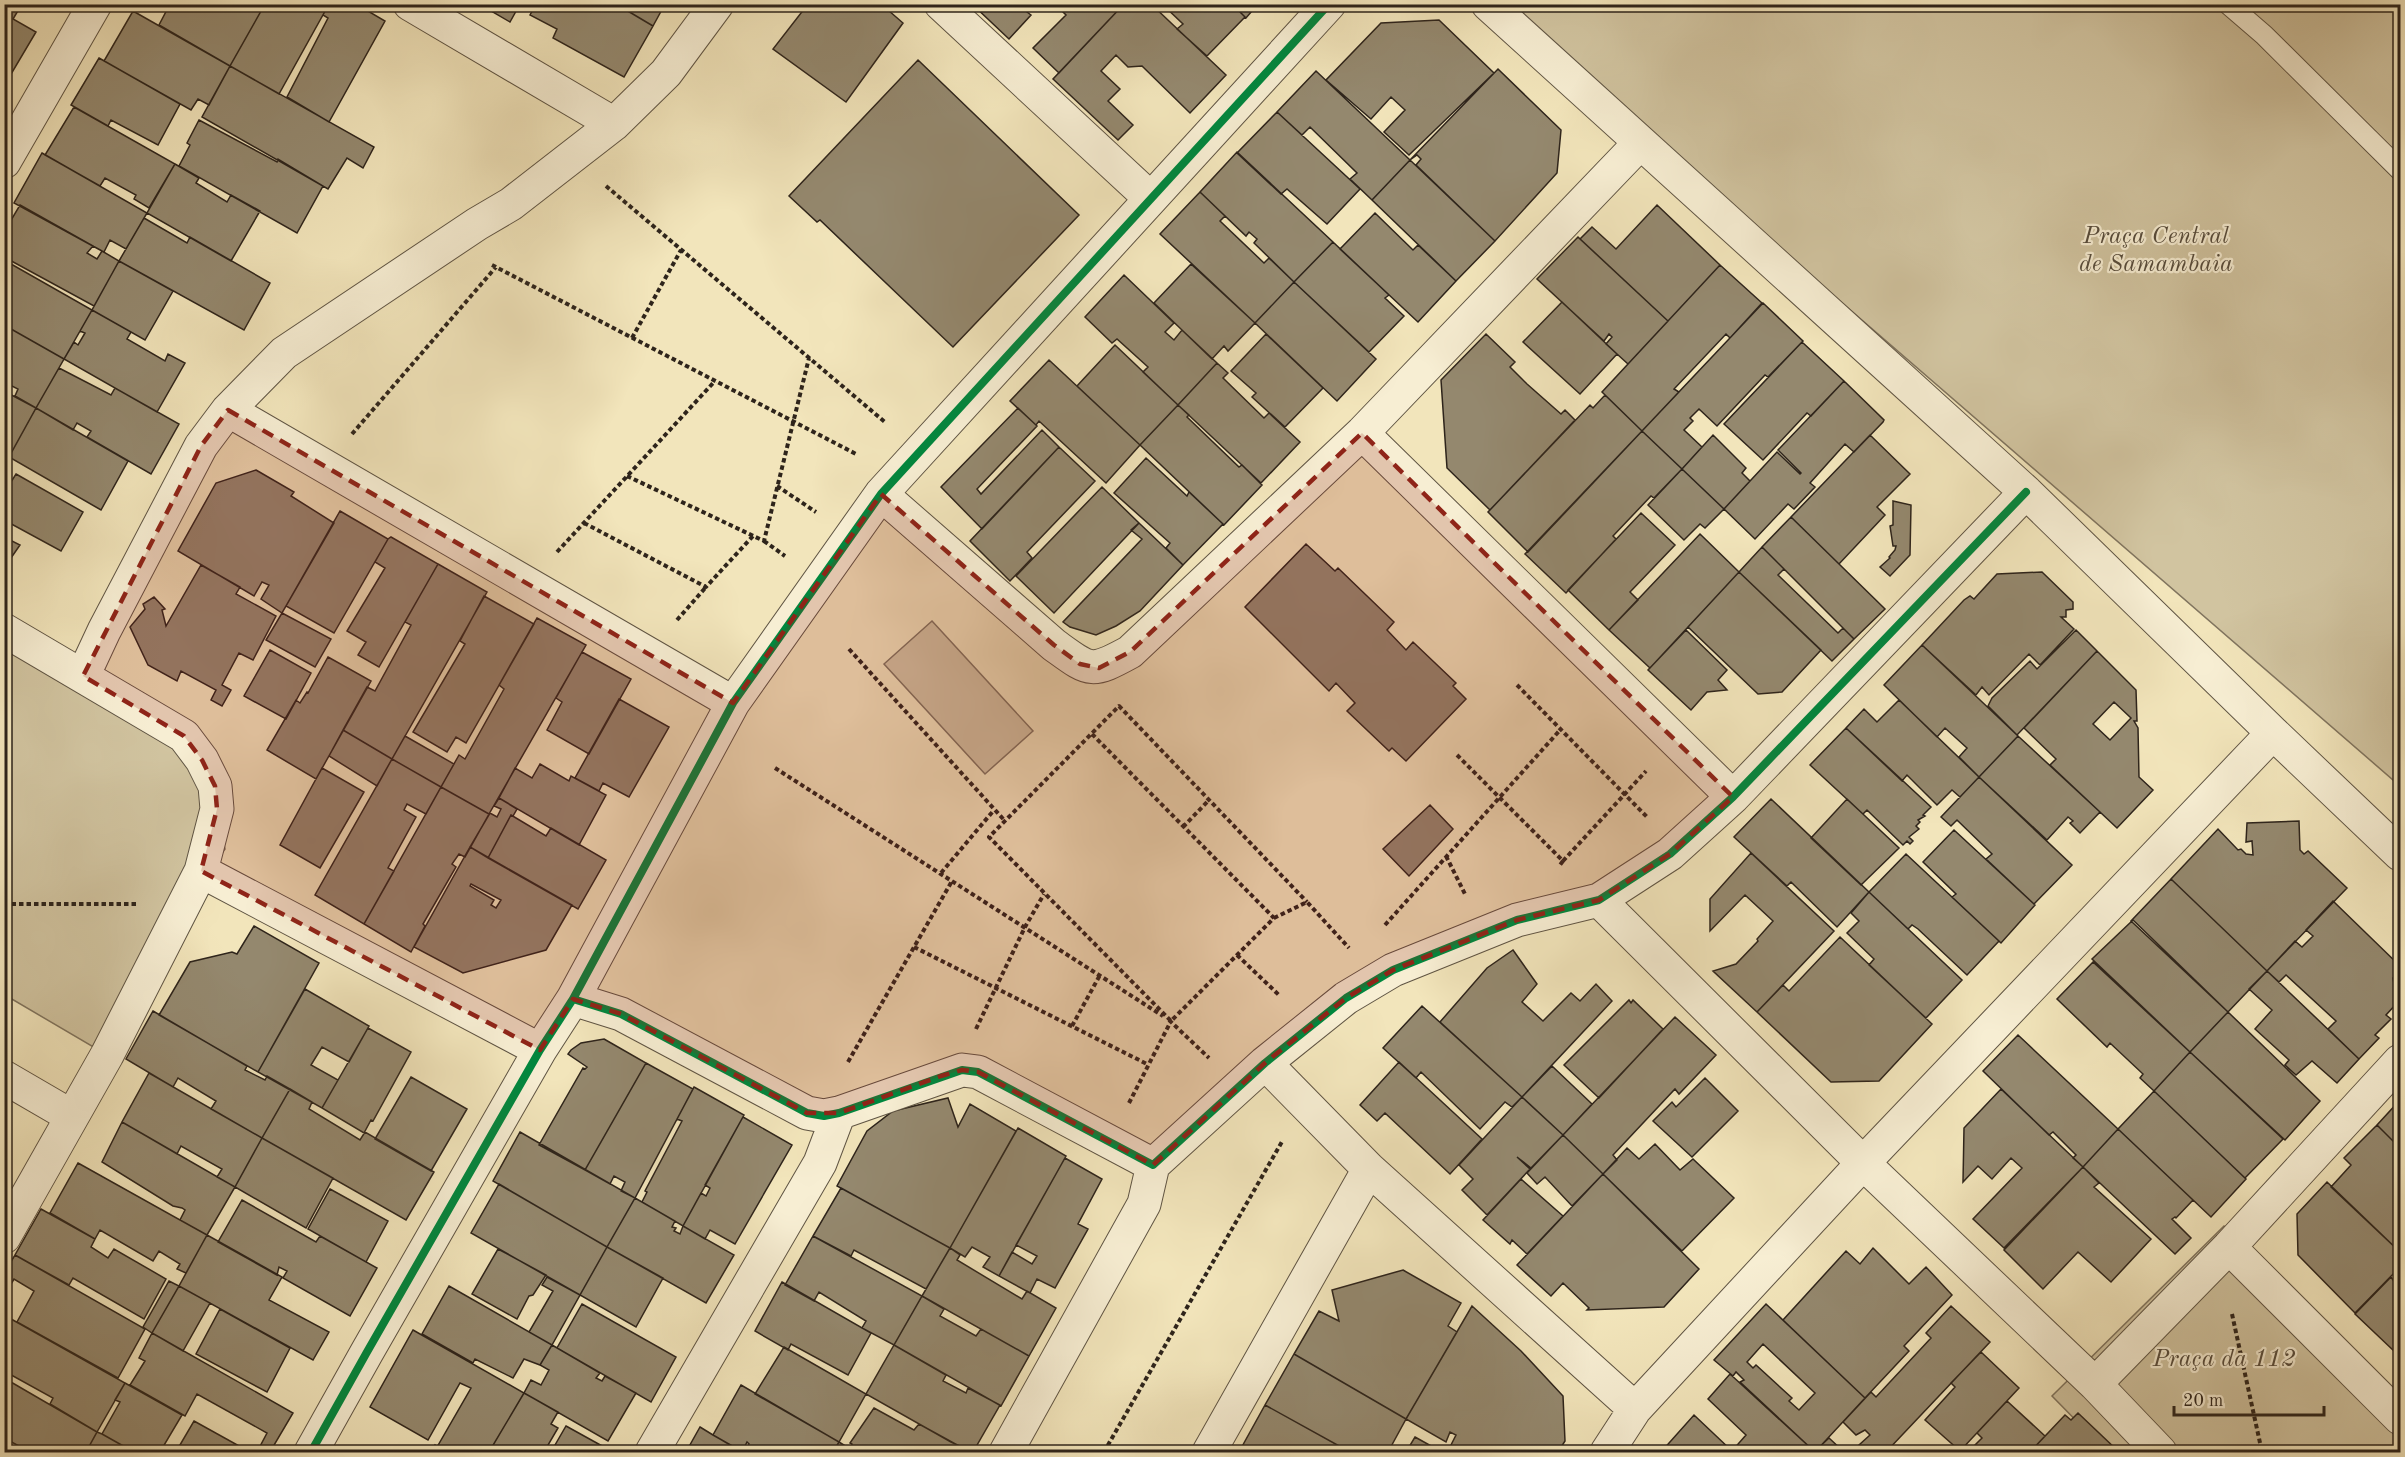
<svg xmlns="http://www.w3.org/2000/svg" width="2405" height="1457" font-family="'Old Standard TT',serif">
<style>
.green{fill:#d1c4a0;stroke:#80745e;stroke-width:1.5}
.building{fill:#94886e;stroke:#2e241b;stroke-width:1.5;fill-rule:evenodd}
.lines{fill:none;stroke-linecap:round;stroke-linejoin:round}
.service-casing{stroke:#5f5443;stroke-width:22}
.minor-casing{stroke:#5f5443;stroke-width:35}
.path{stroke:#2e241b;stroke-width:4;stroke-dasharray:4.5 3;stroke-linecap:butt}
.service{stroke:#f7eed3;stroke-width:20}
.minor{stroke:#f7eed3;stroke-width:33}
.cycleway-casing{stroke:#f7eed3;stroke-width:11}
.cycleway{stroke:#00873e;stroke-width:8}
.marked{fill:#8f2418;fill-opacity:0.2;stroke:#8f2418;stroke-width:4.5;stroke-dasharray:12 8;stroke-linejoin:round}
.labels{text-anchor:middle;stroke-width:4.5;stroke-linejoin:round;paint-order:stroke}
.park-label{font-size:24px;font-style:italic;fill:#574c3c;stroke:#f7eed3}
</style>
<rect width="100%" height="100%" fill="#f2e5bb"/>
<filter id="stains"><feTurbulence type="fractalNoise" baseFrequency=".00333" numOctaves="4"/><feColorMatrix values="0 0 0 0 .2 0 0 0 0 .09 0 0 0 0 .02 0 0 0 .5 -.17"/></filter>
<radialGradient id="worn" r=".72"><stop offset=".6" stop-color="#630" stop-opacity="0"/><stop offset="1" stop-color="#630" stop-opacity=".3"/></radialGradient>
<!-- green -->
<path class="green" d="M1498,5h902v781z
M932,621l101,110 -48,43 -101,-110z
M5,630l179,106 33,73 8,40 -40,55 -78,151 -102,-60z
M2224,1226l176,172v54h-293l-55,-56z"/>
<!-- building -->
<path class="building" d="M4,4h18l-9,15 23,13 -32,54z
M170,4h95l-35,62 -71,-41z
M265,4h64l-50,90 -49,-28z
M329,4h27l29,17 -56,101 -42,-25 41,-79 -5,-3z
M479,4h41l-10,18z
M533,4h83l37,22 -29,51 -71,-39 4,-9 -27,-14 5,-9z
M616,4h49l-12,22z
M808,4h73l22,19 -57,79 -73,-53z
M972,4h62l-7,8 4,3 -22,24z
M1055,4h69l-65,69 -26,-25 33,-33z
M1124,4h13l6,6 5,-6h3l75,71 -36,38 -48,-47 -14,1 -12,-12 -15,16 19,18 -12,12 25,24 -15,15 -65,-61z
M1162,4h70l13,13 -38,39 -30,-27 6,-5z
M1232,4h26l-12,14z
M133,11l97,55 -21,39 -11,-6 -7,11 -87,-49z
M1439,20l55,53 -85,82 -25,-23 21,-22 -14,-13 -20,22 -45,-39 55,-57z
M99,58l81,46 -22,41 -47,-25 -3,6 -37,-21z
M918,60l161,155 -126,132 -133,-127 -3,2 -28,-26z
M230,66l144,81 -11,21 -16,-10 -19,31 -126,-72z
M1498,69l63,61 -4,43 -62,68 -79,-76 5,-6 -4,-4 -7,5z
M1316,71l94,89 -38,40 -22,-21 7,-6 -47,-46 -8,8 -25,-23z
M74,107l101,57 -26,44 -15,-9 2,-4 -31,-17 -5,8 -55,-31z
M1277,112l83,77 -33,35 -40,-35 -6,5 -44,-41z
M199,120l78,42 1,-3 45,27 -26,47 -118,-67 11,-21 -3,-2z
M1237,152l96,90 -39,40 -40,-39 3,-4 -8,-7 -3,4 -46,-44z
M42,153l105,60 -21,36 -16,-9 -6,12 -2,-1 -88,-48z
M1410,160l85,81 -39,40 -84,-81z
M175,164l24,14 -3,5 31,19 4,-7 29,16 -29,50 -84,-48z
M1200,192l25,24 -5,5 44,42 5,-5 25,24 -39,41 -95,-89z
M20,205l73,41 -6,7 10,6 5,-8 17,10 -25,45 -90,-49v-25z
M1657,205l63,60 -52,56 -88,-82 12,-12 24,22z
M1375,213l38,37 5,-5 38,36 -38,41 -78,-73z
M144,218l43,25 3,-6 80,46 -26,47 -125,-69z
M1578,237l90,84 -40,43 -22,-20 6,-7 -3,-3 -5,7 -67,-62z
M1333,242l56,53 -4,3 19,18 -35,36 -75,-70z
M4,260l88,50 -28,49 -60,-34z
M119,261l54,30 -28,49 -53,-30z
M1191,264l64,59 -27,28 -4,-5 -12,13 -58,-56z
M1720,265l42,38 -32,35 -4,-4 -52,55 5,3 -37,39 -40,-39z
M1124,275l50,48 -9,9 9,8 8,-10 35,33 -39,42 -35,-33 5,-5 -31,-28 -5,4 -27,-26z
M1294,282l82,77 -39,42 -82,-78z
M1562,302l55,52 -37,40 -57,-52z
M1763,303l40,38 -35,36 -3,-2 -48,51 -18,-17 -9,9 3,3 -9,9 18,17 -20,22 -40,-38z
M92,310l39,22 -4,7 38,22 3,-7 17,9 -28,49 -93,-53 10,-17 4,3 7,-12 -5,-2z
M4,325l60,34 -28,49 -21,-12 3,-7 -14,-7z
M1266,334l57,54 -38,39 -33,-30 4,-4 -25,-22z
M1486,334l29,28 -5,5 17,17 34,30 4,-4 10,10 -85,90 -43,-42 -6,-88z
M1802,342l42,39 -33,35 -4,-3 -44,47 -39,-36z
M1115,345l63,60 -38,40 -63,-59z
M1049,360l91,85 -34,38 -67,-62 -3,4 -26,-24z
M1217,363l11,10 -5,5 41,40 5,-5 31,29 -39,41 -83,-78z
M59,368l52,27 4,-7 64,36 -28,50 -64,-37 4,-6 -14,-8 -4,7 -37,-22z
M1844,381l40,39 -1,2 -29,30 -9,-8 -35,39 5,4 -21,22 -6,-5 -33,35 -31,-30 53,-57 23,22 1,-1 -23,-23z
M4,391l32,17 -27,49 -5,-3z
M1605,395l37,36 -114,121 -40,-40 102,-107 3,3z
M1178,405l11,10 -2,2 52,50 3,-2 20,20 -38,40 -84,-80z
M36,408l92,53 -27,49 -92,-53z
M1018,408l19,18 -60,63 4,5 61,-64 17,17 -77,82 -41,-42z
M1642,431l40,38 -28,29 -3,-2 -38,40 3,3 -50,54 -41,-39z
M1713,435l33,33 -4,5 8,8 -26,28 -42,-40z
M1870,435l40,39 -33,33 8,8 -46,49 -48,-47z
M1059,447l36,34 -68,71 5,6 -22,23 -40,-40z
M1146,458l41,38 2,-4 34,32 -40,41 -17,-17 4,-5 -56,-50z
M1682,469l42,40 -19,19 -5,-4 -16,16 -36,-35z
M256,470l38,22 -3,4 43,27 -52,90 -21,-14 8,-14 -7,-3 -8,14 -76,-45 38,-68z
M16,474l67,38 -22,39 -57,-31v-27z
M1102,487l37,36 -85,90 -38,-37z
M1893,501l18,4 -1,50 -20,21 -10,-9 10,-9 -1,-1 6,-7 1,-4h-3l-3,-20 3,-1z
M340,511l48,28 -54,94 -48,-27z
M1641,513l34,32 -45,47 8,8 -29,30 -41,-40z
M1791,517l94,92 -31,30 -92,-92z
M1139,523l44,42 -43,46 -24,15 -20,9 -26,-8 -7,-5 79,-83 -11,-9z
M1700,534l39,38 -89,96 -41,-38z
M4,537l16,8 -16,23z
M391,537l47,27 -59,103 -21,-12 8,-13 -19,-11 38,-63 -10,-6 13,-23z
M1306,544l29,27 3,-3 56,54 -7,8 19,20 7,-8 43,41 -3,3 13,13 -60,62 -14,-13 -3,3 -42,-40 8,-8 -19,-20 -7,8 -84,-84z
M1762,547l22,22 -6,6 60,58 5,-5 11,11 -22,22 -93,-89z
M438,564l49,28 -95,167 -49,-29 24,-43 8,4 36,-66 -6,-3z
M201,565l39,22 -4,7 40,22 -23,44 -14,-7 -17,32 9,5 -9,16 -11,-6 5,-10 -35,-19 -4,10 -29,-16 -18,-38 15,-18 -2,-5 11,-7 11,12 -3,1 4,16z
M1739,572l82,78 -39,42 -24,2 -70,-67z
M2042,572l31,30v7l-7,1v7h-5l13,12 -34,36 -11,-11 -40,41 -7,-8 -6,8 -54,-50 42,-45 6,-4 4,3 23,-25z
M484,596l50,28 -68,119 -10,-6 -9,15 -34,-20 52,-88 -5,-3z
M282,613l49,26 -16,28 -49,-27z
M537,618l49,27 -97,169 -48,-27 18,-32 6,4 39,-70 -5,-4z
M1686,630l41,40 -9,10 9,10 -20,2 -16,18 -43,-40z
M2076,630l21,21 -80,84 -29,-29 4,-8 38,-37 7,8z
M1922,645l96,91 -39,41 -20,-20 8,-9 -22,-20 -8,9 -53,-52z
M270,650l41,23 -25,46 -42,-23z
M2097,651l39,39 1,31h-3l4,7 1,49 14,13 -36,38 -67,-63 6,-6 -32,-31zM2114,702l17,16 -21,22 -17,-16z
M582,652l49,27 -42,75 -42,-24 15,-28 -6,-4z
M328,657l43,24 -55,98 -49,-29 29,-50 4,3 7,-11 1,1z
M619,699l50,28 -40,70 -26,-14 -4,8 -24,-13z
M1899,700l80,77 -19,20 -8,-7 -15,15 -30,-30 -5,6 -56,-53 18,-19 13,13z
M1846,728l85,79 -8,8 2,1 -7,4 2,2 -4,4 3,3 -10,8 4,4 -3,3 -3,-3 -4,4 -36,-35 -4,4 -53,-49z
M343,730l49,29 -15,27 -48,-30z
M405,736l49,28 -13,23 -49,-28z
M2018,736l82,76 -20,21 -10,-10 3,-2 -5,-4 -21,23 -68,-63z
M392,759l49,28 -15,27 -19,-10 -3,6 12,7 -28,51 6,3 -30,53 -49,-29z
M540,764l29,17 2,-5 35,19 -27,50 -80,-47 16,-30 17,10z
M322,768l42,24 -44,76 -40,-23z
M1979,777l93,88 -38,39 -48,-45 6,-5 -35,-34 -6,6 -10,-9z
M441,787l48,27 -24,43 -6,-3 -7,10 4,3 -33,57 2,2 -14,26 -47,-28z
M499,798l18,11 -4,7 -2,-1 -23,43 -18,-11 20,-34 7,4 4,-8 -7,-3z
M1771,799l98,93 -32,35 -46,-45 -4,4 -53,-49z
M1847,799l52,49 -38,37 -50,-47z
M1430,805l23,24 -44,47 -26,-27z
M511,815l35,21 5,-8 55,32 -28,49 -90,-51z
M2299,821l1,29 4,4 4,-3 39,37 -80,83 -96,-92 47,-50 20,21 3,-1 5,5 7,1 -1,-14 -6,1 1,-19z
M1954,830l81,75 -34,38 -49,-46 4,-3 -33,-32z
M470,847l102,58 -26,45 -83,23 -49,-26zM471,884l30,16 -5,8 -5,-3 3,-5 -24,-14z
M1751,853l83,78 -77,81 -44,-41 23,-7 22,-23 -1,-2 16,-18 -28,-26 -35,36v-32z
M1906,854l93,87 -32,34 -49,-46 -6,-4 -4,4 -39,-37z
M2171,879l96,92 -39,41 -97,-91z
M1869,892l93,88 -36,38 -57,-53 5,-6 -27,-26 12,-12 -8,-8z
M2333,901l67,65v5l-7,7 4,25 -11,12 5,4 -16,16 4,3 -20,21 -31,-30 8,-8 -50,-46 -7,7 -12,-11 28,-30 7,6 11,-11 -7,-6z
M2133,920l95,92 -38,40 -98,-93z
M254,926l65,37 -61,109 -99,-57 31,-53 42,-10 5,2z
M1840,937l92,87 -53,57 -48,1 -74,-70 26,-27 6,6z
M1513,950l24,34 -15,18 21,19 28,-28 9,8 16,-17 16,17 -90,96 -82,-75 47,-54z
M2093,962l97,90 -36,39 -14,-13 3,-4 -33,-31 -3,4 -50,-48z
M2267,971l92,88 -22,24 -25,-22 -16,14 -11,-10 4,-5 -34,-31 17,-19 -23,-21z
M305,989l64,37 -20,36 -27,-15 -11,18 27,15 -16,28 -64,-36z
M1629,1000l2,3 2,-3 30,29 -64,69 -35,-33z
M1422,1006l100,91 -10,10 -7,-5 -25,27 -59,-57 -5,6 -33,-30z
M153,1011l94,55 -2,4 20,10 2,-4 23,13 -28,49 -51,-29 5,-8 -38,-23 -5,9 -47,-28z
M2228,1012l92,89 -35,39 -95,-88z
M1675,1017l41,38 -37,39 -4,-5 -62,66 4,5 -14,14 -40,-39z
M368,1028l43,24 -38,69 -2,-1 -7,13 -42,-25z
M2018,1035l100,94 -35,38 -10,-9 3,-3 -23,-23 -4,3 -66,-64z
M604,1039l42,24 -61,107 -46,-25 44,-77 2,1 2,-2 -19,-13 3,-4 10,-7z
M2190,1052l93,87 -38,39 -91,-87z
M1399,1062l83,77 -32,35 -65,-61 -8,8 -17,-16z
M646,1063l47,26 -58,109 -14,-7 4,-9 -11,-6 -4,8 -25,-14z
M1552,1066l40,38 -29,31 -41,-38z
M149,1073l113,65 -27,49 -18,-10 5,-8 -41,-23 -4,8 -55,-32z
M411,1077l56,32 -36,62 -56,-32z
M1705,1078l33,33 -46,46 -39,-36 19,-19 4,5z
M694,1087l50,28 -61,111 -41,-24 5,-10 -2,-1 37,-70 -5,-2z
M290,1089l22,13 -3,7 51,31 5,-8 69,40 -28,48 -144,-82z
M2001,1089l82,78 -79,81 -31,-29 49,-51 -11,-10 -19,21 -14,-13 -15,16 1,-54z
M2154,1091l92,88 -35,38 -93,-88z
M1522,1097l41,38 -32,33 -14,-11 13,12 -43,46 -25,-25 11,-11 -14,-14z
M948,1098l10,29 12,-23 46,27 -66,117 -113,-62 30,-55 26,-20z
M2400,1100v48l-23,-23z
M743,1117l49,28 -57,99 -25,-14 -5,9 -22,-13 18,-33 5,3 4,-8 -5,-3z
M122,1122l113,65 -28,48 -27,-15 5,-10 -3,-2 -9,-2 -71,-44z
M2377,1125l23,23v104l-69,-65 20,-22 -7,-7z
M1018,1128l48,28 -67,120 -16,-9 7,-10 -18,-10 -7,10 -15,-9z
M2118,1129l75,71 -17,18 -1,-1 -3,2 19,19 -16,16 -92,-87z
M520,1132l115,66 -28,49 -114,-66z
M1563,1135l40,39 -31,32 -27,-29 -8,7 -10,-11z
M262,1138l71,40 -27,50 -71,-41z
M1655,1144l25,26 13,-11 41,39 -52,53 -79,-77 24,-26 12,11z
M1065,1158l37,21 -24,45 10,5 -33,59 -18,-9 -7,14 -31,-17 13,-24 20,12 5,-8 -21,-11z
M78,1163l129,72 -21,38 -9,-4 3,-5 -21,-13 -6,10 -53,-31 -5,9 -45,-26z
M2083,1167l16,16 -5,4 57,52 -40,43 -33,-30 -35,37 -39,-39z
M1603,1174l96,95 -35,38 -77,3 2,-2 -26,-25 -12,13 -34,-31z
M1521,1179l42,37 -36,38 -15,-14 -2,4 -27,-24z
M2327,1182l73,70v15l-45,46 -57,-58 -1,-41z
M499,1184l108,63 -27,48 -109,-62z
M841,1188l109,60 -24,41 -72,-39 -3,6 -38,-20z
M330,1189l58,32 -22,41 -58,-33z
M635,1198l40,23 -3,6 4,1 -2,3 6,3 3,-8 51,29 -28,48 -99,-56z
M242,1200l74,42 4,-6 57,32 -27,48 -67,-38 4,-7 -8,-4 -2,8 -59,-33z
M41,1209l54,30 -4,8 17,11 6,-9 52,30 -22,40 -71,-41 -4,7 -54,-30z
M207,1235l75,42 -13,23 60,32 -16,28 -134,-74z
M813,1236l109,60 -28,49 -32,-17 4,-7 -47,-29 -5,9 -29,-16z
M607,1247l56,31 -27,49 -56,-32z
M950,1248l10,7 -3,5 65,39 5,-8 29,17 -27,48 -107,-60z
M1873,1248l36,36 17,-17 26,28 -48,51 5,5 -44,47 -82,-78 63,-69 14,13z
M498,1249l48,26 -13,20 -4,1 -12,23 -45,-25z
M15,1255l130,74 -27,49 -101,-56 17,-31 -20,-12 -10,17v-23z
M1403,1270l58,33 -13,23 9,6 -51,87 -112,-65 25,-43 20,10 -7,-31z
M2400,1272v75l-5,5 -40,-38 36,-37 2,3z
M547,1277l33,18 -28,50 -23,-13 24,-41 -11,-6z
M169,1281l10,5 -27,47 -9,-6z
M782,1282l89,51 -23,42 -57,-31 -3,6 -33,-19z
M179,1286l31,17 -27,48 -31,-18z
M449,1286l103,59 -12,20 -16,-6 -11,19 -38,-19 -2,4 -51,-29z
M922,1296l22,13 -4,7 36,20 5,-7 48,27 -28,50 -107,-61z
M582,1304l94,53 -25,45 -94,-54z
M1766,1304l99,94 -50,54 -75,-70 4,-2 -8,-8 -3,4 -19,-16zM1763,1344l52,49 -16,17 -10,-9 3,-3 -36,-33 -3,3 -6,-6z
M1472,1306l49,45 42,45 2,45 -7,11h-95l-12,-7 5,-10 -6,-3 -4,10 -40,-23z
M1951,1306l39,36 -104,110h-19l-8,-7 11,-10 -5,-5 -9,5 -13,-13 28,-30 5,5 55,-59 -5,-5z
M220,1309l70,39 -23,44 -71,-38z
M4,1315l121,68 -28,49 -47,-28 3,-6 -49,-27z
M413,1330l111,63 -35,59h-59l5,-7 2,2 34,-59 -11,-5 -32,57 -58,-33z
M152,1333l141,80 -23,39h-13l10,-19 -70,-39 -12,22 -55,-31 15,-24 -6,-3z
M552,1345l48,28 -4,5 6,3 3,-5 31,17 -28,48 -84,-48 7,-13 10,5 8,-15 -9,-5z
M894,1345l52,30 -3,6 23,12 2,-5 32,17 -27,47 -22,-10 -85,-48z
M784,1347l82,47 -27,48 -84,-48z
M1981,1352l38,36 -59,63 -35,-31 30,-33 -4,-4z
M1294,1354l112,65 -18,33h-38l-85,-47z
M1730,1374l85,78h-154l33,-37 38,36 14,-16 -38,-36z
M4,1378l93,54 -11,20h-56l-26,-14z
M125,1383l57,32 -22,37h-26l-32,-18 18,-32 -5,-2z
M741,1385l98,57 -6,10h-74l-11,-6 1,-2 -2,-2 -5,10 -29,-17z
M524,1393l34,19 -7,12 7,4 -14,24h-55z
M2007,1401l38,35 -15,16h-62l14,-14 -5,-5z
M1265,1405l85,47h-111z
M874,1408l40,22 5,-6 51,28h-114l-6,-3 2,-5 -2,-1z
M2078,1413l41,39 -88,-1 34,-36 6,5z
M194,1421l56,31h-69l-4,-2z
M566,1426l47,26h-62z
M700,1427l13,8 30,17h-57z
M97,1432l5,2 32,18h-48z
M1415,1437l27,15h-36z
M1829,1438l15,14h-30z
M839,1442l11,7 6,3h-23z"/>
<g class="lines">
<defs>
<path id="service" d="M2228,4l36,31 136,135"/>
<path id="minor" d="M410,4l204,120
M941,4l209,194
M1488,4l538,488 247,241 127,121
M4,162l91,-158
M228,410l505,293
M1362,433l371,364
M881,494l173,151c36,26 36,29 76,7l232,-219 278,-290
M4,630l180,106 18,24 13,26 2,23 -16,62 -94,184 -103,182
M83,676l21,-45 97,-185 27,-36 56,-57 193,-129 34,-20 103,-80 52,-51 51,-69
M201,871l339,179
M1599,900l264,263 232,221 65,68
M573,999l48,15 186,99 17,3 15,-3 123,-43 16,2 175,93 112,-102 81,-65 47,-28 124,-50 82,-20 71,-46 63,-57 293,-305
M1265,1063l104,106 266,240
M4,1077l67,39
M2229,1247l171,171
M2095,1384l134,-137 171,-186
M311,1452l56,-100 173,-302 33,-51 160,-296 148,-209 448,-490
M652,1452l168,-289 19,-50
M1006,1452l138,-248 9,-39
M1209,1452l160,-283
M1607,1452l28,-43 228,-246 410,-430"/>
</defs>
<!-- service casing -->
<use href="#service" class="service-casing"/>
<!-- minor casing -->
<use href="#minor" class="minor-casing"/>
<!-- path -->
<path class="path" d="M606,186l280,237
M492,265l366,190
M632,338l49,-88
M352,434l144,-167
M627,476l137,65 45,-183
M777,486l39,26
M584,523l122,64 47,-51
M764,541l21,15
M557,552l158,-171
M677,620l29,-33
M849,649l156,172
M1517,685l130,132
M1092,734l182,184 -103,103 -182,-184 130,-131 188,196
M1457,755l106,106 -3,4
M775,768l388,248
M1183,827l26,-27
M1446,856l20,40
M1563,861l83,-90
M941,873l53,-63
M4,904h132
M1274,918l33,-16 42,46
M1385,925l176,-196
M914,947l233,117
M1237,955l43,41
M1169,1020l40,38
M1072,1026l28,-51
M976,1029l49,-102 19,-33
M848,1062l104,-181
M1129,1103l42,-82
M2232,1314l30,138
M1104,1452l179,-312"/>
<!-- service -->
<use href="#service" class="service"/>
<!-- minor -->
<use href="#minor" class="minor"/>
<defs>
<path id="cycleway" d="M573,999l48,15 186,99 17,3 15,-3 123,-43 16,2 175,93 112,-102 81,-65 47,-28 124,-50 82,-20 71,-46 63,-57 293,-305
M311,1452l56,-100 173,-302 33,-51 160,-296 148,-209 448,-490"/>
</defs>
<!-- cycleway casing -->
<use href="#cycleway" class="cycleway-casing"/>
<!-- cycleway -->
<use href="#cycleway" class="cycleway"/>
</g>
<!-- marked area -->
<path class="marked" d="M228,410l505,293 148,-209 173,151 26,19 19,4 31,-16 232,-219 371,364 -63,57 -71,46 -82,20 -124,50 -47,28 -81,65 -112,102 -175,-93 -16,-2 -21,6 -102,37h-32l-186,-99 -48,-15 -33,51 -339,-179 16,-62 -2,-23 -13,-26 -18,-24 -101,-60 118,-230z"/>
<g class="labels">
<!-- park labels -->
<g class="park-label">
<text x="2156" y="243">Praça Central<tspan x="2156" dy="28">de Samambaia</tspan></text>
<text x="2224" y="1366">Praça da 112</text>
</g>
</g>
<!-- margin -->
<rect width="2405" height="1457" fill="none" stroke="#f2e5bb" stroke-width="24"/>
<rect x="6" y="6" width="2393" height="1445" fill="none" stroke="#2e241b" stroke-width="3"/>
<rect x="12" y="12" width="2381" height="1433" fill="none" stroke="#2e241b" stroke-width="1.5"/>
<!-- scale -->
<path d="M2174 1406v9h150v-9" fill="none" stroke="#2e241b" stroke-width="3"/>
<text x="2183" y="1406" font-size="18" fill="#2e241b" stroke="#f7eed3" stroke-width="4.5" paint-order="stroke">20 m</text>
<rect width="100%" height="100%" filter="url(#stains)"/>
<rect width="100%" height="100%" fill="url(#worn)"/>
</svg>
